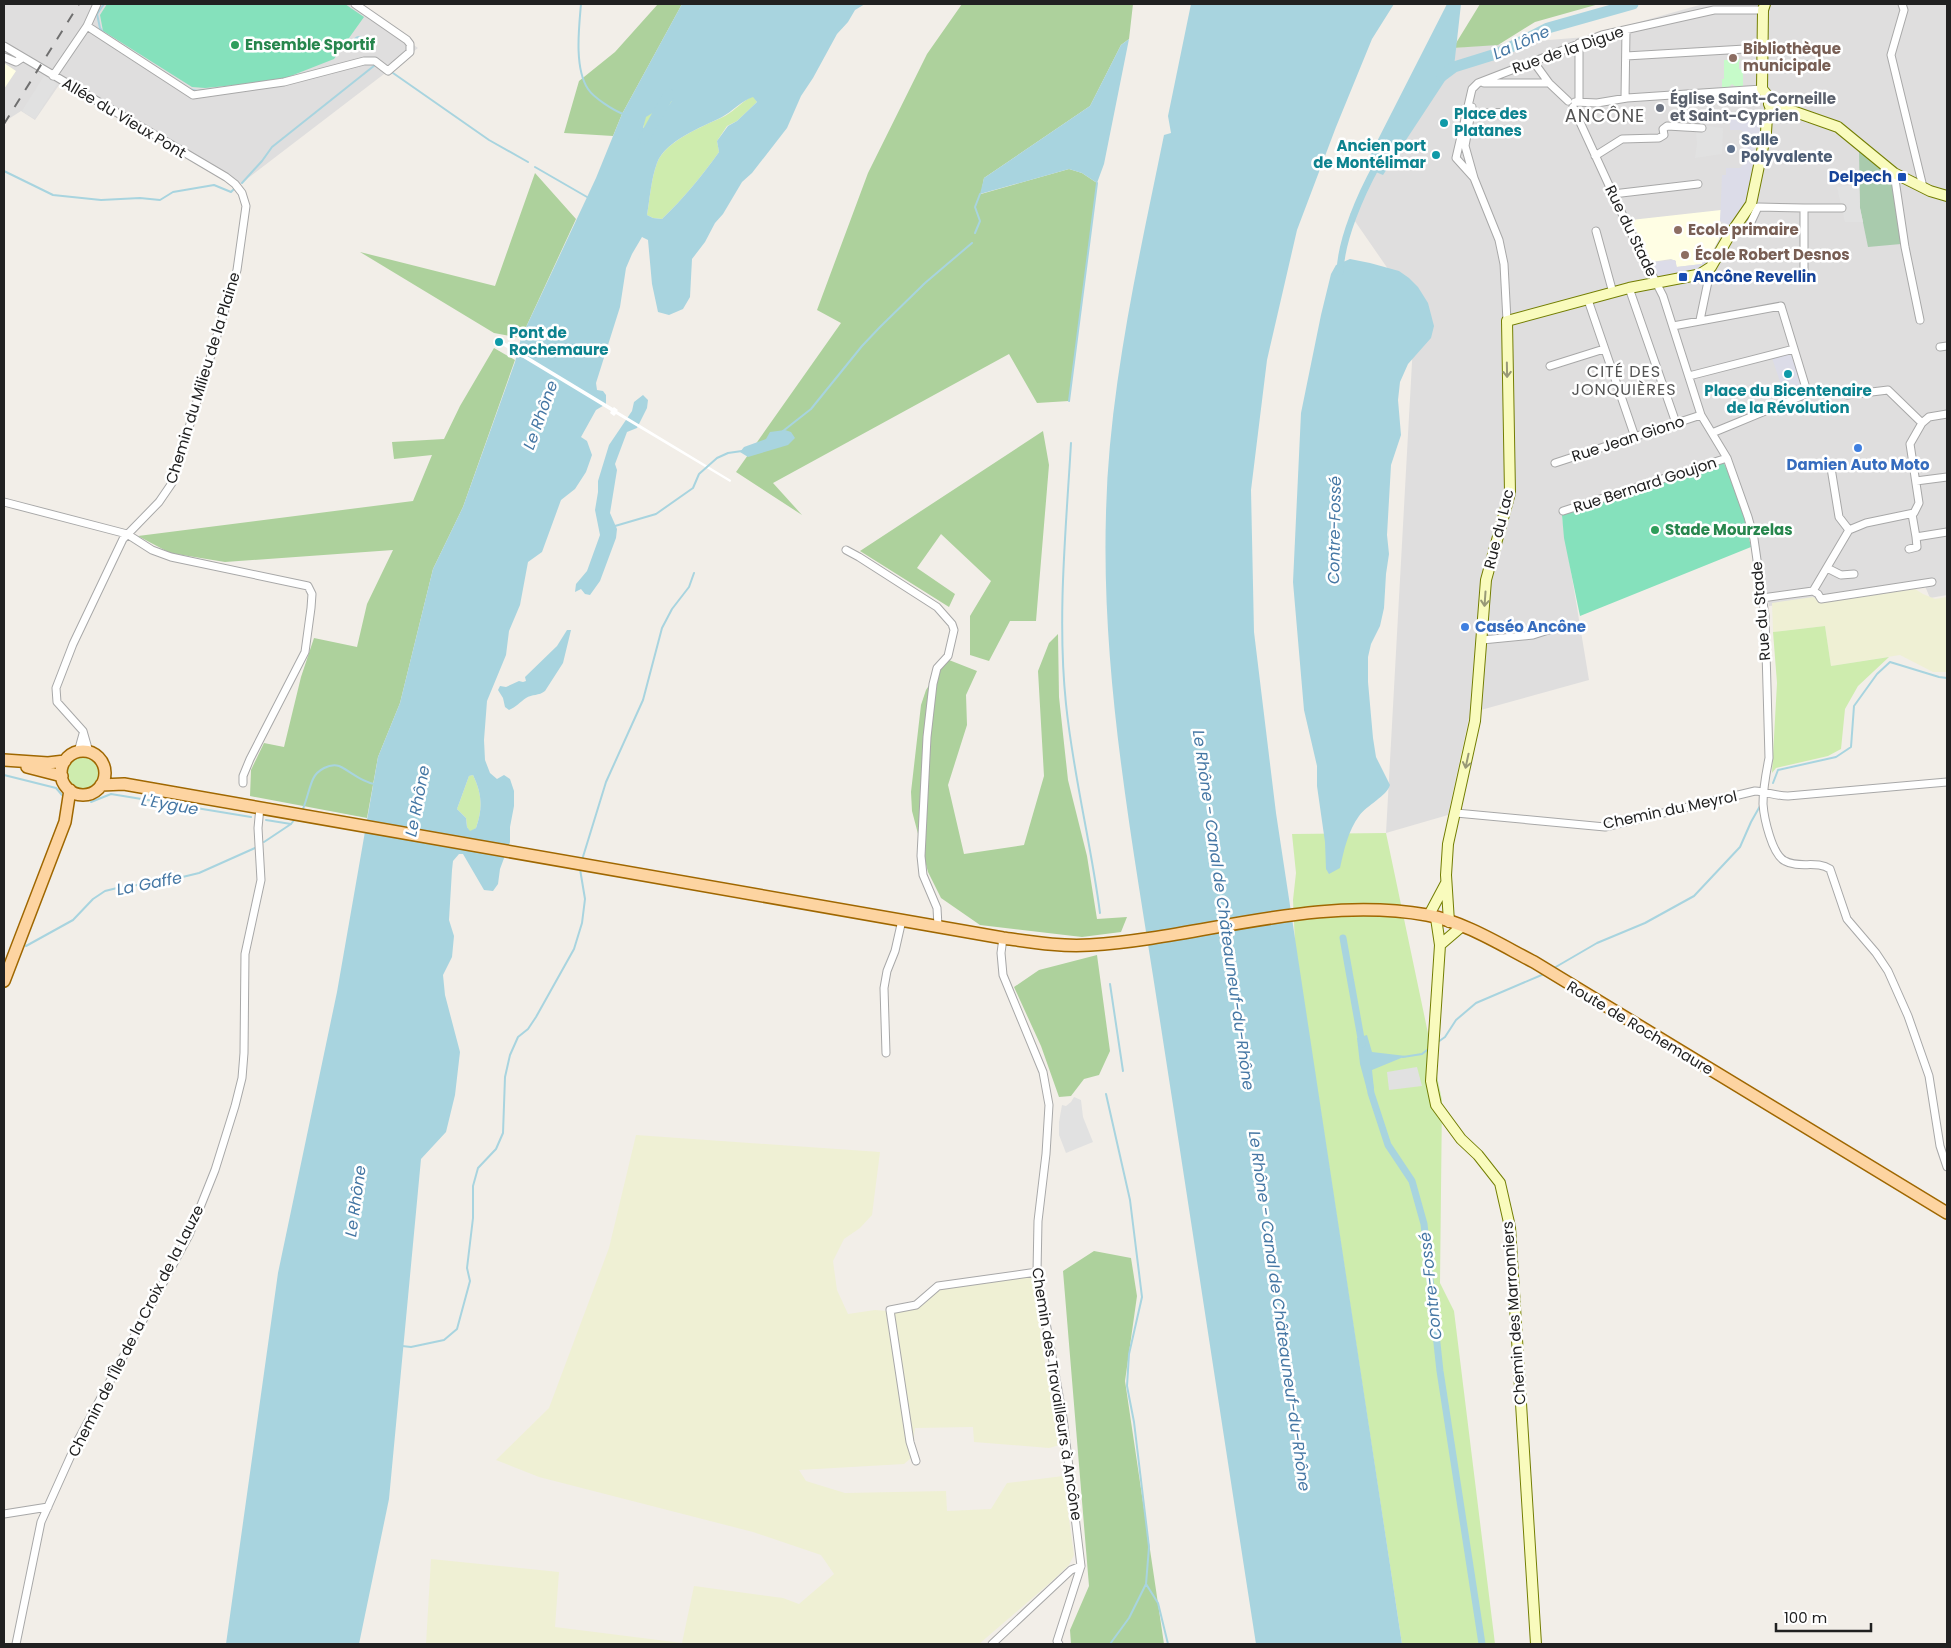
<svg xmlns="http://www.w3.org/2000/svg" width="1951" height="1648" font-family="Poppins,sans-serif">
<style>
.residential{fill:#dfdede}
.education{fill:#fffee4}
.farmland{fill:#eff0d4}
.grass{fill:#ceecae}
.forest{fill:#add19c}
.cemetery{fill:#a9cbad}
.park{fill:#c6fbc9}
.pitch{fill:#85e1bc}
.parking{fill:#e1e1e1}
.plaza{fill:#dcdce8}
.water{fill:#a8d4df;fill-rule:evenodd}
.pier{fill:#fff}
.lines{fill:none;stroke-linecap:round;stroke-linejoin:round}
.stream{stroke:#a8d4df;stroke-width:2}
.canal{stroke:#a8d4df;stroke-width:7}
.river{stroke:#a8d4df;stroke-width:11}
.street-casing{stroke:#a8a8a8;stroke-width:9}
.secondary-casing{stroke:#737e03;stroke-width:12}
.primary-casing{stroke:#9f6700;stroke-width:14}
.street{stroke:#fff;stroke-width:7}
.secondary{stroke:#f9fbbd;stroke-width:10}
.primary{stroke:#fdd4a1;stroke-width:11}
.rail{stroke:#6f6f6f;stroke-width:2;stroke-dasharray:10 10;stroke-linecap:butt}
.oneway{stroke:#989977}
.leisure-dot{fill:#2e9e5b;stroke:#fff;stroke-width:2}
.education-dot{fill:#8d6e63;stroke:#fff;stroke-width:2}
.worship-dot{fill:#6b7280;stroke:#fff;stroke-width:2}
.culture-dot{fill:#0f9aa8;stroke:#fff;stroke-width:2}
.service-dot{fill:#5c6f8a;stroke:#fff;stroke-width:2}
.transit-dot{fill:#1a4fb4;stroke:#fff;stroke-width:2}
.shop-dot{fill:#3f7fe0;stroke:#fff;stroke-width:2}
.labels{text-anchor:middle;stroke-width:5;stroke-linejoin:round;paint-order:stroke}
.leisure-label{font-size:15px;font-weight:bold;fill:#27864d;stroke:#fff;text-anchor:start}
.education-label{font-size:15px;font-weight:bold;fill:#785e54;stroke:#fff;text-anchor:start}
.street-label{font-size:15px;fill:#212121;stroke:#fff}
.worship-label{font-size:15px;font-weight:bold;fill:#5b616d;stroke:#fff;text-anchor:start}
.culture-label{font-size:15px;font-weight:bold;fill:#0d838f;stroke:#fff;text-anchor:start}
.service-label{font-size:15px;font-weight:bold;fill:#4e5e75;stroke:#fff;text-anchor:start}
.transit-label{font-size:15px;font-weight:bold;fill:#164399;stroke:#fff;text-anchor:end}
.shop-label{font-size:15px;font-weight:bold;fill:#366cbe;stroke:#fff}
.water-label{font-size:16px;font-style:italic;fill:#4577a4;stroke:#fff}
.neighbourhood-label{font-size:16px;letter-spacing:1px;fill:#545454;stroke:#fff}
.quarter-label{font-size:18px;letter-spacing:1px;fill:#545454;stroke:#fff}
</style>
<rect width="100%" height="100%" fill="#f2eee8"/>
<!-- residential -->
<path class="residential" d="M4,4h351l63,44 -179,137 -180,-100 -24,35 -14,-9 -17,11z
M1703,4h244v591l-17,3 -5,-12 -108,16 -48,4 -33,-130 -13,-5 -161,46 27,163 -119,33 -22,102 -62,18 29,-525 -65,-94 102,-166 134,-11z"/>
<!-- education -->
<path class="education" d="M4,63l12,8 -12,18z
M1721,210l-2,29 -7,13 -10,1v11l-26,3v-6l-5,-2 -19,3 -21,-42z"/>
<!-- farmland -->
<path class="farmland" d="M1915,589l8,5 12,5 12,-2v75h-14l-33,-17 -69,11 -6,-40 -52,6 -1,-29 41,-6 10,5z
M636,1135l244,17 -8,63 -12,13 -16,11 -11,22 4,29 11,24 27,-4 11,1 37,-6 20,-18 90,-11 10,75 17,94 -11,3 -75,-6 -1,-15 -58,1 -4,30 -7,6 -105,6 7,11 39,12 101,-2 1,20 44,-2 16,-26 56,-7 11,79 -5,10 -18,17 -72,62h-553l5,-85 128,13 -4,55 127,16 12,-57 89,12 16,6 35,-30 -13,-19 -68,-23 -214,-55 -43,-17 53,-52 60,-160z"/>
<!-- grass -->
<path class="grass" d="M753,96l4,6 -20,19 -10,5 -10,15 2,11c-17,24 -36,47 -57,67l-9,-1 -6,-3c3,-17 4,-36 10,-52 9,-23 47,-37 68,-47 11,-6 17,-15 28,-20z
M673,100l-20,25 -10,4 2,-12z
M1825,626l6,40 58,-9 -31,29 -13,23 -4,40 -13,7 -52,12 -4,5 5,-90 -4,-51z
M66 773a17 17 0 1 1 34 0a17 17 0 1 1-34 0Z
M473,775c9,19 10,33 3,53l-6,4 -3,-5 -1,-9 -9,-9 12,-33z
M1386,833l56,267 -2,183 14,28 41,333h-93l-107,-700 -2,-44 3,-27 -4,-39z"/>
<!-- forest -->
<path class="forest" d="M658,4h24l-60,110 -9,22 -49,-3 15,-52 36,-29z
M962,4h171l-4,35 -8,6 -31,61 -106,72 -3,16 88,-25 13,4 15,10 -28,218 -32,2 -28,-49 -236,129 29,32 -66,-43 105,-149 -24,-13 51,-137 59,-119z
M1480,4h119l-64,18 -37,23 -45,3z
M535,173l41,46 -55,119 -27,-5 -134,-81 135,34z
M494,348l21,12 -52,147 -30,62 -33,134 -22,54 -11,61 -117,-22 1,-26 13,-27 20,4 17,-70 13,-39 43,9 10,-43 26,-54 -168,12 -55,-9 -32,-17 275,-35 19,-46 -38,4 -2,-17 52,-3 16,-33z
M1043,431l6,34 -13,156h-26l-21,40 -19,-6v-39l21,-35 -50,-47 -24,34 38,26 -6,13 -89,-56z
M1058,634l1,63 9,83 19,76 10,63 30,-2 -6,15 -39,5 -102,-12 -39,-27 -13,-26 -16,-61 -1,-19 10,-87 5,-15 13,-20 10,-10 28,11 -11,24 1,30 -19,60 16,69 60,-9 20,-69 -6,-105 11,-28z
M1097,955l13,96 -11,24 -15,4 -13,17 -12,1 -18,-51 -27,-59 25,-17z
M1094,1251l37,7 6,38 -12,85 39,263h-93l-1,-14 19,-44 -26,-315z"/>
<!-- cemetery -->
<path class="cemetery" d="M1859,148l33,27 9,69 -33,3 -8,-39z"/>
<!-- park -->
<path class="park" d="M1741,59l-2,3v7l4,1v17h-7l-4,-3 -4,4h-6v-9h2v-19z"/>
<!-- pitch -->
<path class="pitch" d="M107,4h238l19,13 -30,42 -56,22 -73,7 -13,-1 -89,-56 -3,-16z
M1721,457c14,29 24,59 30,90l-171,69 -16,-78 -2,-23z"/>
<!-- parking -->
<path class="parking" d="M44,76l13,8 -22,35 -13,-8z
M1700,125l23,3 -1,26 -27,4 2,-14 -1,-13z
M1859,185l1,23 3,14h-18l-8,-35z
M1417,1067l5,19 -33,4 -2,-18z
M1074,1097l7,3 2,17 10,25 -27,11 -7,-18v-13l3,-17 4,1 5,-4z"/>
<!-- plaza -->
<path class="plaza" d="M1758,115l5,1v11l-8,15 -2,10 4,6 -1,13 -12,39 -12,17 -12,-6 2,-46h4v-7h14l3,-3 1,-32 -3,-3h-11v-14l13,1z
M1712,252l2,2 -4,10 -12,7 -35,7 -7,-5 -4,-11 23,-2 2,7 25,-3v-11z
M1789,351l16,39 -19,9 -14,-41z"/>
<!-- water -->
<path class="water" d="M682,4h183l-10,6 -7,12 -11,12 -24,44 -12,18 -14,32 -35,45 -10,9 -19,32 -8,9 -10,19 -13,17 -2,38 -7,12 -14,6 -11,-3 -6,-28 -4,-44 -6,-3 -10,17 -6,14 -6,39 -24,76 1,7 6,1 3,4v9l-10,6 -15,27 6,4 5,14 -6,17 -11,17 -14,11 -19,52 -14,10 -8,43 -11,26 -3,24 -19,46 -3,39 1,20 5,13 7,6 7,-4 6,4 4,12v15l-4,21v15l-10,27 -2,15 -5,7 -9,-1 -21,-36h-4l-6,7 -1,9 -3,50 5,16 -2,21 -9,18 2,20 15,57 -5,43 -9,37 -25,27 -32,340 -30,145h-133l52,-371 59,-281 41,-235 22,-54 33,-134 30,-62 52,-145 6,-24 75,-160 26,-64zM753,97l4,5 -20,19 -9,5 -11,15 2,11c-17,24 -36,47 -57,67l-9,-1 -6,-3c3,-17 4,-36 10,-52 9,-23 45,-36 65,-46 11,-6 19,-16 31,-20zM672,101l-19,24 -10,3 3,-11zM473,775c9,19 10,33 3,53l-6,3 -3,-4 -1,-9 -9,-9 12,-33z
M1191,4h203l-22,35 -36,88 -39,103 -30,130 -16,130 3,142 22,181 126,831h-146c-33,-212 -65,-424 -98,-636 -25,-164 -57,-329 -52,-495 3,-126 33,-255 58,-378l7,-2 -3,-17z
M1447,4h14l-7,63 -71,108 -19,-8z
M353 42a6 6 0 1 1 12 0a6 6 0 1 1-12 0Z
M1129,39l-25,125 -7,19 -15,-10 -13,-4 -89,25 4,-16 106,-72 31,-61z
M1350,259l20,4 29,8 10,7 9,9 10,16 6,23 -3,12 -23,26 -8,18 -2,18 3,35 -10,30 -4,70 2,19 -3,20 -2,34 -4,18 -9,18 -3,13v25l5,56 3,19 14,28c-3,11 -23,20 -31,31 -11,15 -15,34 -19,52l-11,6 -3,-5 -1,-27 -8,-56v-20l-13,-56 -11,-128 8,-169 20,-98 10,-41 5,-9z
M643,395l5,5 -1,8 -10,20 -10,4 -12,32 2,6 -7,43 7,16 -1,9 -16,43 -10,14 -5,-1 -4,-5 -6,3 1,-8 11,-13 13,-36 -5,-25 3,-18v-11l11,-36 23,-34 2,-9z
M785,430l6,2 4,6 -7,7 -40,12 -8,-5 4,-5 22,-8 4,-7z
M567,630h4l-8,33 -18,28c-6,5 -13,3 -19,7 -6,4 -10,9 -17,12l-4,-3 -2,-9 -5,-8 2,-4 6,1 13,-6 4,1 3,-1 -1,-4 32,-31z
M1367,1035l5,17 34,4 -34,14 2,19 -7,1 -7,-26 -3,-26z"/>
<!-- pier -->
<path class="pier" d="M504,342l109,66 1,-1 4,3 -1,1 114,69v1l-1,1 -114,-68 -2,2 -4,-3 1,-2 -109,-66z"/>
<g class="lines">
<!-- stream -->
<path class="stream" d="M104,4l-7,10 3,14 4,5
M581,4c-2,23 -7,64 7,85 6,9 25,21 35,25
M393,73l96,67 39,22
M189,89l8,2 17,-2
M535,167l52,30
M4,171l49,24 48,5 39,-2 20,2 13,-8 41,-7 17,7 3,-3
M242,183l20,-22 10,-14 103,-82
M975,233l5,-12 -5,-14 5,-13
M1069,401l28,-218
M783,431l28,-22 51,-63 18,-19 45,-44 47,-40
M1071,443c-5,86 -14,175 -5,261 7,70 25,139 34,209
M615,526l41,-12 37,-26 6,-14 18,-16 11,-5 14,-2
M4,775l52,13 6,7
M1773,783l5,-13 58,-13 15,-10 3,-41 23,-32 13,-12 49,15 8,1
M91,802l20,-8 140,23
M303,809c4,-10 6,-21 10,-30 4,-9 17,-16 26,-13 13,6 20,15 35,18
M266,820l25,4
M264,842l27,-18 4,-5
M582,860l24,-78 37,-82 19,-72 10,-19 17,-22 5,-14
M26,946l47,-26 20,-21 12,-8 16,-4 41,-5 37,-9 56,-25
M1554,968l43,-25 48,-20 49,-27 46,-49 11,-25 9,-16
M1110,984l13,87
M1438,1042l7,-5 11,-17 20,-17 68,-29
M1403,1057l19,-3 5,-4
M1106,1094l24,106 12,97 -13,57 -2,32 7,36 15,125 -3,37 12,19 10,41
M402,1346l9,1 33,-7 13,-11 13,-48 -3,-13 6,-50v-32l5,-18 18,-19 7,-16 2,-56 5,-22 8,-18 10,-8 8,-12 38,-68 8,-26 3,-24 -5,-30
M1110,1644l19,-26 17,-34"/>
<!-- canal -->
<path class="canal" d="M1340,272c1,-33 21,-78 37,-107
M1343,938l19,106
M1369,1081l2,12 17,52 24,36 12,43 16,147 42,273"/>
<!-- river -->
<path class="river" d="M1442,76l12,-9 45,-14 49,-25 85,-24
M644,139l25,-45"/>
<defs>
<path id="street" d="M1902,4l2,6 -13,45 32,132
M87,26l106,69 91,-13 80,-21h11l13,10 22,-19v-8l-3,-4 -52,-36
M4,46l222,131 9,7 7,9 4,13 -9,64 -65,213 -13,19 -36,37 -50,105 -17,44 1,14 26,29 6,21
M1626,56l136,-8
M4,57l12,5 6,-4
M1533,61l16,22 19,18
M1762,64l51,1
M53,76l34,-50 10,-22
M1484,83h65
M1625,98l1,-68
M1575,102l22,1 30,-5 135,-9
M1579,102v-59
M1472,107l-7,39 9,32 25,62 5,24 3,57
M1573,107l57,124 33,65 38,119 26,43 21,59 6,22 11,77 4,142c-3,15 -6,31 -6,46 1,14 9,51 22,57 14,8 32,-1 45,8l17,50 29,34 12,18 20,45 21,60 11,70 7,21
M1471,112c17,2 34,-1 51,2
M1595,156l27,-17 37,-1 5,-3 -1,-6 4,-3 35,2
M1894,173l11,74 15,73
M1474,178l-18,-20 16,-69 6,-6 124,-48 112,-25h49
M1613,194l85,-10
M1804,208h38
M1751,222l7,-15 46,1v71
M1596,231l17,62
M1629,288l47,135
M1588,300l47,137
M1700,320l11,-53
M1673,326l108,-20 25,82 -2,7 -92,38
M1940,347l7,-1
M1550,366l54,-17
M1689,376l105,-27
M1847,395l41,-5 34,33
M1555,463l146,-48
M1831,468l8,49 10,13
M1916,481l31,-4
M4,502l123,32 25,16 19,7 137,29 4,8 -1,14 -6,44 -55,107 -7,17v7
M1563,511l164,-53
M1912,514l4,23 31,-5
M1909,549l8,-2 -1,-10
M846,550l13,7 78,50 15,17 2,6 -6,26 -11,12 -4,16 -6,53 -6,119 2,19 14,33 1,18
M1827,568l14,7 13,-1
M1813,591l5,3 3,5 111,-17
M1762,598l51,-7 36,-61 17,-7 48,-10 5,-10 -9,-59 12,-21 7,-6 18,-3
M1482,640l51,-5 25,-8
M78,752l5,-18
M1456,813l149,14 150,-36c12,1 21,5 33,5l159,-14
M1003,938l-2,15 2,22 40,97 6,33 -3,49 -8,67 -1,51 26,146 18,148 -24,75 2,3
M886,1053l-2,-65 3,-17 8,-20 7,-31
M916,1461l-6,-19 -20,-132 26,-5 22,-19 99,-14
M4,1514l44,-7
M16,1644l25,-122 36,-80 112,-207 26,-65 20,-64 7,-28 2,-25 1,-99 16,-74 -3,-52 2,-21
M992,1644l79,-74 10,-4"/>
<path id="secondary" d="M1765,4l-2,6 -1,79 10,12
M1778,106l60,21 56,46 36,18 17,5
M1697,276l14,-9 18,-31 22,-32 15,-72 1,-15 4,-8 -2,-5 3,-3h3l3,5
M1429,915l17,-32
M1436,918l4,27 -9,136 5,24 25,34 17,16 22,28 10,44 26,417
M1449,922l-3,-47 2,-31 27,-123 11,-141 24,-87 -3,-172 122,-33 73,-14
M1440,945l21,-18"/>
<path id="primary" d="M61 773a22 22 0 1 1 44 0a22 22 0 1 1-44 0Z
M4,760l44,3 17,-2
M27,767l35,9
M101,785l23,-1 879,154c29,4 58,9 87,7 112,-7 223,-50 337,-30 38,7 74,30 107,47l413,251
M4,981l61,-159 5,-32"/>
</defs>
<!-- street casing -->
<use href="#street" class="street-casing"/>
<!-- secondary casing -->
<use href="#secondary" class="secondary-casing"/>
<!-- primary casing -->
<use href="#primary" class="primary-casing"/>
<!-- street -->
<use href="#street" class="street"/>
<!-- secondary -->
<use href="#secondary" class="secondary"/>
<!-- primary -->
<use href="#primary" class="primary"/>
<!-- rail -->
<path class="rail" d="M4,124l75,-120"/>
</g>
<!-- one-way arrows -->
<defs><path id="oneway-shaft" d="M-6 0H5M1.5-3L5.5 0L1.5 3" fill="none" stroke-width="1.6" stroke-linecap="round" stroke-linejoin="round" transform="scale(1.25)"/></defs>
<g class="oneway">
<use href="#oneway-shaft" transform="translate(1507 370) rotate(89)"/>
<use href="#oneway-shaft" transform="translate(1485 599) rotate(94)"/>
<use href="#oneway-shaft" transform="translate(1467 761) rotate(102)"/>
</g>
<!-- markers -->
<g class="leisure-dot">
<circle cx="235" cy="45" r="5"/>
<circle cx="1655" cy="530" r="5"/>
</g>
<g class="education-dot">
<circle cx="1733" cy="58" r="5"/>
<circle cx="1678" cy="230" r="5"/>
<circle cx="1685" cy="255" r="5"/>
</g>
<circle class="worship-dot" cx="1660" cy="108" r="5"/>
<g class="culture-dot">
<circle cx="1444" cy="123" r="5"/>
<circle cx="1436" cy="155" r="5"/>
<circle cx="499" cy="342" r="5"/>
<circle cx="1788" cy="374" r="5"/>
</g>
<circle class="service-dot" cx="1731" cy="149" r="5"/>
<g class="transit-dot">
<rect x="1897" y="172" width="10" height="10" rx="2.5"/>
<rect x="1678" y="272" width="10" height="10" rx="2.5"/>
</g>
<g class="shop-dot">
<circle cx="1858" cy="448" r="5"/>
<circle cx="1465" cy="627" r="5"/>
</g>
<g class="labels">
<!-- leisure labels -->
<g class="leisure-label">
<text x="245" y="50">Ensemble Sportif</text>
<text x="1665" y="535">Stade Mourzelas</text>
</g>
<!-- education labels -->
<g class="education-label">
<text x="1743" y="54">Bibliothèque<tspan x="1743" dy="17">municipale</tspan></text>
<text x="1688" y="235">Ecole primaire</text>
<text x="1695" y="260">École Robert Desnos</text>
</g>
<!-- street labels -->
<g class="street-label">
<text transform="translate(1568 50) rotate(-19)" y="5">Rue de la Digue</text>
<text transform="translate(124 118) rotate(31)" y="5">Allée du Vieux Pont</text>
<text transform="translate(1631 231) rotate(64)" y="5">Rue du Stade</text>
<text transform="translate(203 378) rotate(-73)" y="5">Chemin du Milieu de la Plaine</text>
<text transform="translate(1628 439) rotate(-18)" y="5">Rue Jean Giono</text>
<text transform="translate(1645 485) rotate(-18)" y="5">Rue Bernard Goujon</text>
<text transform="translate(1499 529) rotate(-76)" y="5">Rue du Lac</text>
<text transform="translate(1761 611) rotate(-95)" y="5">Rue du Stade</text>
<text transform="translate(1670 810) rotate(-12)" y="5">Chemin du Meyrol</text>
<text transform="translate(1640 1028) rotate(31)" y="5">Route de Rochemaure</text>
<text transform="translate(1514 1313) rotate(-94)" y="5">Chemin des Marronniers</text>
<text transform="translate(136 1331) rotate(-63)" y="5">Chemin de l'Île de la Croix de la Lauze</text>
<text transform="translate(1057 1394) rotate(81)" y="5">Chemin des Travailleurs à Ancône</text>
</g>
<!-- worship labels -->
<g class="worship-label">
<text x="1670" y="104">Église Saint-Corneille<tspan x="1670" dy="17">et Saint-Cyprien</tspan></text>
</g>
<!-- culture labels -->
<g class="culture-label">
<text x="1454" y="119">Place des<tspan x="1454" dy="17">Platanes</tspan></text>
<text x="1426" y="151" text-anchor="end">Ancien port<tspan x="1426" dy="17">de Montélimar</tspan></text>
<text x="509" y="338">Pont de<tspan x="509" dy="17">Rochemaure</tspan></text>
<text x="1788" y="396" text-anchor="middle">Place du Bicentenaire<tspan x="1788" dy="17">de la Révolution</tspan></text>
</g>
<!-- service labels -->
<g class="service-label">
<text x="1741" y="145">Salle<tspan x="1741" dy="17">Polyvalente</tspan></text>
</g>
<!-- transit labels -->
<g class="transit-label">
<text x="1892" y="182">Delpech</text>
<text x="1693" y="282" text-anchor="start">Ancône Revellin</text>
</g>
<!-- shop labels -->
<g class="shop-label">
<text x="1858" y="470">Damien Auto Moto</text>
<text x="1475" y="632" text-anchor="start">Caséo Ancône</text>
</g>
<!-- water labels -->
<g class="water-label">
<text transform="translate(1521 42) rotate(-24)" y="6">La Lône</text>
<text transform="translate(540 415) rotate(-70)" y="6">Le Rhône</text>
<text transform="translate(1334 530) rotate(-89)" y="6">Contre-Fossé</text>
<text transform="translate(417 801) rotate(-79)" y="6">Le Rhône</text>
<text transform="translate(170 804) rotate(10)" y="6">L'Eygue</text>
<text transform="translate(149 883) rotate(-11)" y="6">La Gaffe</text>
<text transform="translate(1224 910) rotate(82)" y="6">Le Rhône - Canal de Châteauneuf-du-Rhône</text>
<text transform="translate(355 1201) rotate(-82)" y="6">Le Rhône</text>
<text transform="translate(1430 1286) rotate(-96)" y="6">Contre-Fossé</text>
<text transform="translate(1280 1311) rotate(82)" y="6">Le Rhône - Canal de Châteauneuf-du-Rhône</text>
</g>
<!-- neighbourhood labels -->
<g class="neighbourhood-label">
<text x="1624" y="377">CITÉ DES<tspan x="1624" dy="18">JONQUIÈRES</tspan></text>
</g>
<!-- quarter labels -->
<g class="quarter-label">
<text x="1605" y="122">ANCÔNE</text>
</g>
</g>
<!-- border -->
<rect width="1951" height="1648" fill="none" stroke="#212121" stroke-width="10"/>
<!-- scale -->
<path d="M1776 1623v8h95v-8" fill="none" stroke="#212121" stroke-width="2.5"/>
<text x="1784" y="1623" font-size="15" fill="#212121" stroke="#ffffff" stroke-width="4" paint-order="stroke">100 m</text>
</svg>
